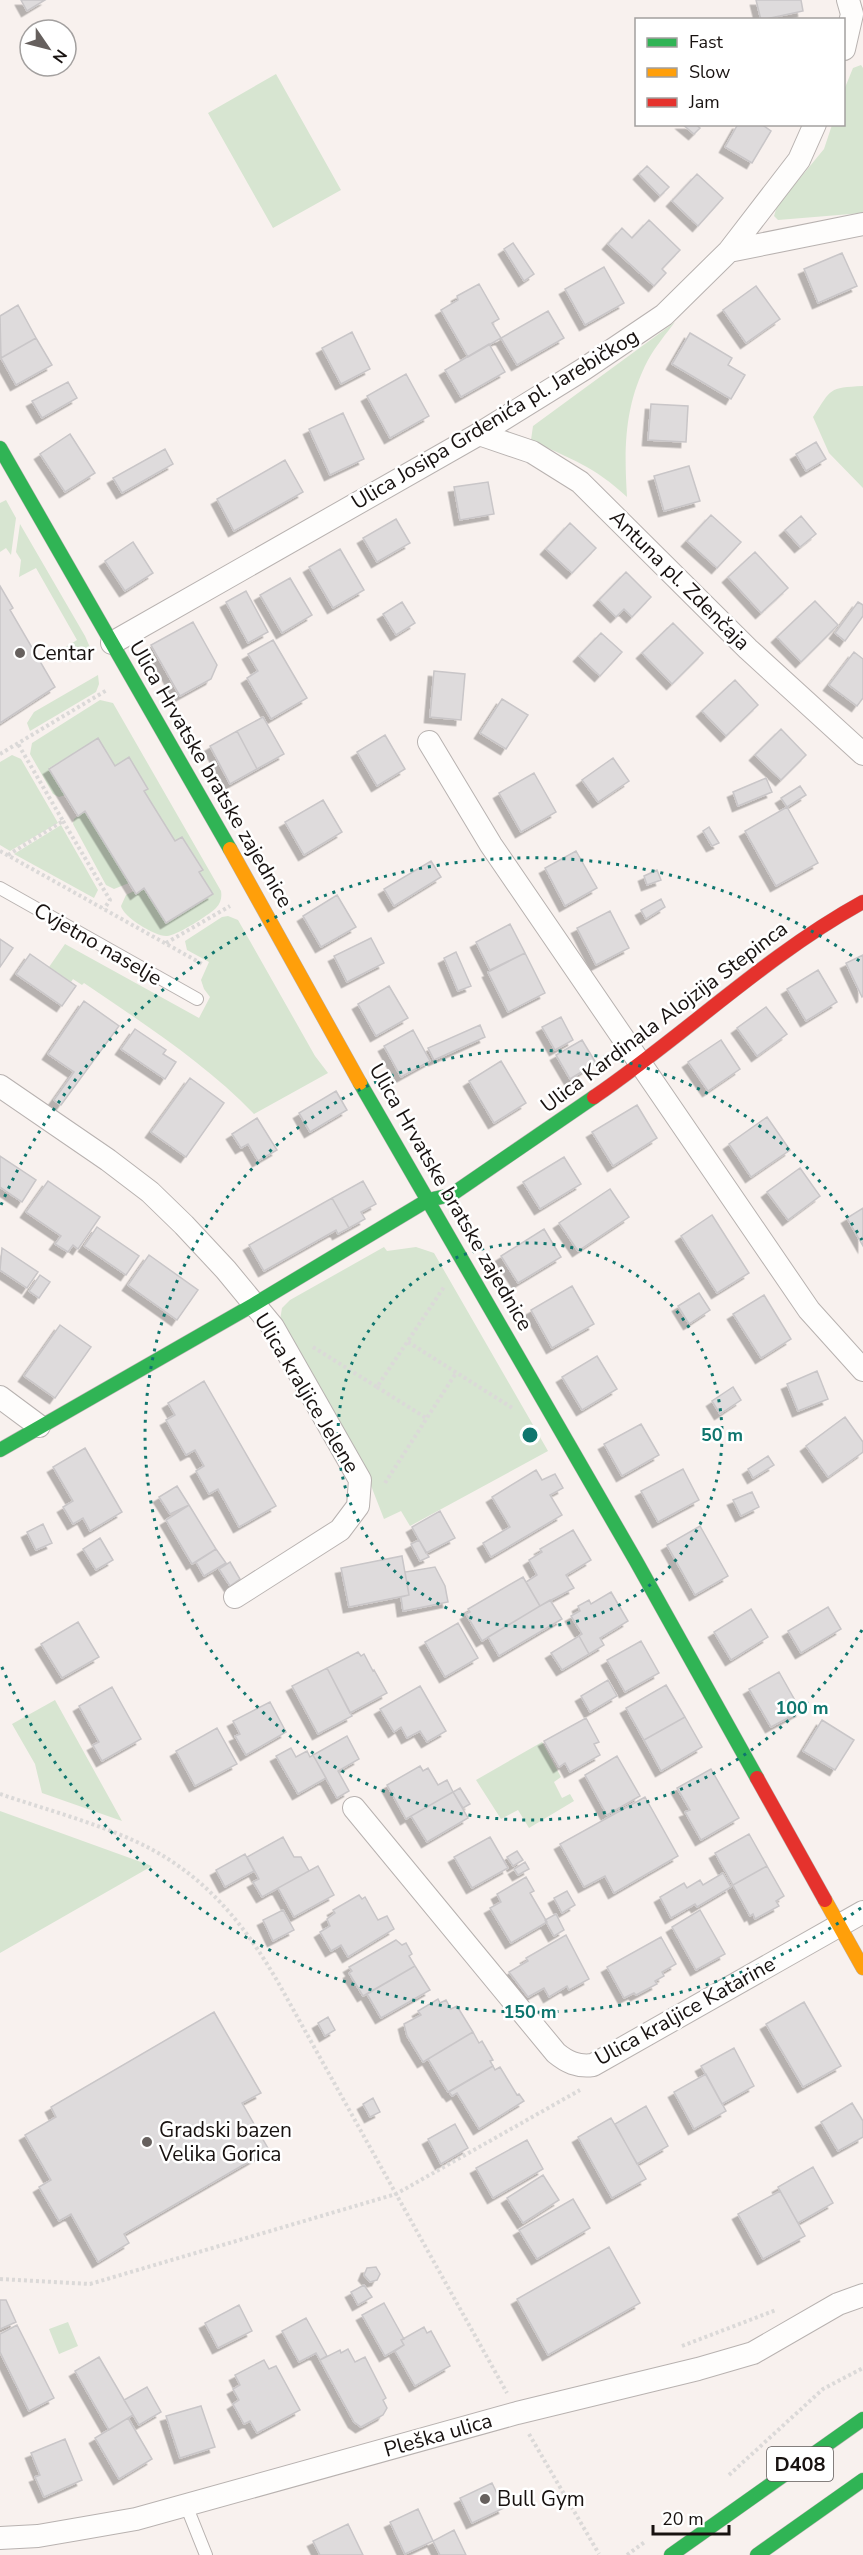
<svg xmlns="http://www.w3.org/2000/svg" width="863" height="2555" font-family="'Nunito Sans',sans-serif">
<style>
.green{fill:#d7e5d1}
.building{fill:#dedbdc;stroke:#c9c6c8;stroke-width:1.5;filter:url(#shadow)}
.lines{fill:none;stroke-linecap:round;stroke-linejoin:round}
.lane-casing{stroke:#b8b2b0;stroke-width:14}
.street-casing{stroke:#b8b2b0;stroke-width:24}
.fast-casing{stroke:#b8b2b0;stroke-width:15}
.slow-casing{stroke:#b8b2b0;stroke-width:15}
.jam-casing{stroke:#b8b2b0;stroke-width:15}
.path{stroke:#dbd9d8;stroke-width:4;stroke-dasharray:3 3;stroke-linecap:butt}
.lane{stroke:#fefdfc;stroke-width:12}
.street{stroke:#fefdfc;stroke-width:22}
.fast{stroke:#30b455;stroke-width:14}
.slow{stroke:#ff9f0a;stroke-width:14}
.jam{stroke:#e5322d;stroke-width:14}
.ring{fill:none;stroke:#0f766e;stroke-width:3;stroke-dasharray:3 6}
.poi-dot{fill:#66605e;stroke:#fff;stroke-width:2}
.labels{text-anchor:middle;stroke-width:5;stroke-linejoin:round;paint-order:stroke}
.shield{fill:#fff;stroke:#5d5958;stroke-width:1.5}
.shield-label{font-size:20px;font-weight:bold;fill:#181210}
.street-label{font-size:21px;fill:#181210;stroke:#fff}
.poi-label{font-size:21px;fill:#181210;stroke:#fff;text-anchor:start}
.centre{fill:#0f766e;stroke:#fff;stroke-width:3}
.ring-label{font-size:18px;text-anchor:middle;font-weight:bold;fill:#0f766e;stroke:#fff;stroke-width:5;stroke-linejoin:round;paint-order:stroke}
</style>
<defs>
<filter id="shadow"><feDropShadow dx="-5.5" dy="5.5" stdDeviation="0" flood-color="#0004"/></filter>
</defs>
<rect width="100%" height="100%" fill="#f8f1ee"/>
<!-- green -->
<path class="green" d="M861,65l2,3v145l-85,7 -4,-4 3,-10 47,-57 8,-24 12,-1v-34l9,-22z
M276,74l65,116 -68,38 -65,-115z
M675,322c-9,12 -20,25 -27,38 -24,46 -24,88 -21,137 -33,-31 -57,-38 -96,-57l2,-14z
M863,386v102l-34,-35 -16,-36c19,-29 15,-29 50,-31z
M6,500l10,18 -5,37 -5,-7 -6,4v-49z
M20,524l65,112 7,16 -5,7 -17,3 -9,-12 16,-10 -41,-72 -17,9 2,-17 -5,-8z
M98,675l1,9 -3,8 -66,39 -3,-8 7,-11z
M100,700l13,3 108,188c1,6 0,12 -5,17 -7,7 -40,28 -49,28 -11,1 -44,-19 -46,-30l5,-11 8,-4 2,3 8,-6 22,35 47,-29 -14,-22 4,-3 -21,-32 -7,4 -31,-50 4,-3 -19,-30 -14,8 -17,-27 -49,29 16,27 -6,2 -6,-3 -23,-40 2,-11z
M12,755l9,4 37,64 -48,28 -10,-6v-83z
M85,811l44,72 -15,6 -8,-4 -33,-61 1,-5z
M61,825l37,65 -4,8 -80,-44z
M228,916l10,4 77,136 13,17 -74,41c-50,-52 -110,-90 -170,-131l-2,2 -9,-6 -2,3 -22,-15 16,-23 134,74 11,-21 -6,-8 -3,-9 8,-18 -22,-12 -2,-9 37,-24z
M384,1247l3,4 29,-4 18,6 114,198 -138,75 -9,-15 -17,8 -16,-41 -88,-158 2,-12 8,-8z
M55,1700l67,121 -80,-28 -7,-29 -23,-40z
M542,1742l19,35 -7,5 8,16 8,-4 4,7 -45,27 -11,-18 -17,9 -25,-39z
M0,1811l152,55 -152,87z
M68,2322l10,24 -19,8 -10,-25z"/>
<!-- building -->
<path class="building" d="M21,0h24l-18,11z
M756,0h45l2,11 -42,9z
M682,124h13l5,4 -6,6z
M738,124h23l10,7 -19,32 -27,-16z
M647,166l22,21 -9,9 -21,-22z
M697,174l26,24 -25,28 -26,-25z
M649,220l31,30 -18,19 4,4 -12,13 -46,-42 14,-16 10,10z
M513,243l21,31 -10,7 -20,-32z
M842,253l15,33 -39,17 -14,-34z
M604,267l20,36 -39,22 -20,-36z
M479,284l20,35 -7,4 9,15 -33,19 -27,-47 17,-10 -1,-4z
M756,286l24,33 -34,24 -23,-33z
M18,305l18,33 -35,20 -1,-42z
M548,311l16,27 -47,27 -16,-27z
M352,332l18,37 -29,15 -19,-36z
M690,333l42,25 -4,7 17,10 -14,24 -59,-35z
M36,338l16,27 -36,20 -15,-27z
M489,344l16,28 -44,25 -16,-27z
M406,374l23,42 -39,22 -23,-42z
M68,382l9,16 -35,20 -10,-17z
M651,404l37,2 -2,36 -38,-2z
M343,413l21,46 -34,16 -21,-46z
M70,434l25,39 -30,19 -25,-38z
M816,442l10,17 -20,12 -10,-17z
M165,449l8,15 -51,29 -9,-15z
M285,460l18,32 -69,39 -17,-32z
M689,466l11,35 -36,10 -10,-35z
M488,482l6,32 -34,6 -6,-33z
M711,515l30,27 -24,26 -30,-27z
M801,516l15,18 -16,13 -15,-17z
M396,519l14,24 -33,19 -14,-24z
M570,523l26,25 -24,25 -26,-24z
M133,542l20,31 -28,18 -20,-30z
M340,549l24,41 -31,18 -24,-41z
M755,552l33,36 -27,25 -33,-36z
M626,572l25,25 -19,20 -8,-8 -8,8 -17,-17z
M290,578l22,37 -30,18 -22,-38z
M0,586l13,22 -3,2 45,77 -55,36z
M246,591l22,41 -20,11 -22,-41z
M815,601l23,24 -37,37 -24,-25z
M402,602l13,21 -19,12 -13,-21z
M858,602l5,3v11l-18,25 -10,-8z
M193,622l24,43 -6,14 -31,17 -29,-51z
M673,623l30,30 -31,31 -30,-31z
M601,633l21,19 -22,24 -21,-20z
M273,640l34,58 -36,21 -24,-41 11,-7 -10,-17z
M854,652l9,7v39l-6,8 -28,-21z
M434,671l31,3 -4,46 -31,-3z
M735,680l23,25 -32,31 -24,-25z
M502,699l26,16 -22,34 -26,-16z
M263,717l21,37 -27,15 -20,-38z
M781,729l25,26 -25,25 -26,-25z
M237,731l20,38 -27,15 -20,-38z
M385,735l20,34 -28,17 -20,-34z
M98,738l17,28 14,-9 19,32 -4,2 31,50 7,-4 21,33 -4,2 14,22 -47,29 -22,-35 -8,6 -51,-83 -7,5 -29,-47z
M613,758l16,23 -31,21 -16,-22z
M534,773l22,39 -35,20 -22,-39z
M766,778l6,14 -34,14 -5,-14z
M800,786l6,9 -19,12 -6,-9z
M323,800l19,32 -38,23 -19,-33z
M787,807l31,56 -42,23 -31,-55z
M709,827l10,16 -7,3 -9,-15z
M576,851l21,37 -32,18 -20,-38z
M431,861l10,16 -47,29 -10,-17z
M657,870l4,10 -14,5 -3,-9z
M337,895l19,32 -35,20 -18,-31z
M661,899l4,8 -19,12 -5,-9z
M610,911l19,37 -33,17 -19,-37z
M510,924l15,29 -35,17 -14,-28z
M371,938l13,25 -37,19 -13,-26z
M0,939l13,9 -13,19z
M456,952l15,34 -13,5 -14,-33z
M525,953l20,40 -37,19 -20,-40z
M30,954l46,32 -14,20 -46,-32z
M863,955v41l-1,1 -16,-34z
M818,970l19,32 -31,19 -19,-32z
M389,986l19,32 -32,18 -18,-32z
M84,1001l35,25 -58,79 -7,-5 20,-28 -26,-18z
M766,1007l21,27 -30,22 -20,-28z
M561,1017l12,23 -18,10 -13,-23z
M480,1025l5,12 -51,23 -6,-12z
M135,1029l31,21 -3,4 13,8 -11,17 -44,-30z
M413,1030l17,31 -29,16 -17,-31z
M582,1040l14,23 -26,16 -14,-24z
M721,1040l19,29 -32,22 -20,-29z
M501,1061l25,42 -32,20 -25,-42z
M190,1078l34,25 -38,54 -35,-25z
M336,1091l11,19 -37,22 -11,-19z
M637,1105l20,33 -44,28 -21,-34z
M767,1117l23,33 -39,27 -22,-33z
M257,1118l20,32 -19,11 -10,-17 -7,4 -9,-14z
M0,1156l36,24 -14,22 -22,-15z
M564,1157l17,27 -41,25 -17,-27z
M800,1168l20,28 -32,24 -21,-28z
M48,1181l52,36 -22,32 -5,-4 -5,7 -13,-8 6,-8 -35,-24z
M363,1181l13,23 -15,8 4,7 -16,9 -17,-30z
M610,1189l19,28 -51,34 -19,-28z
M332,1198l17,30 -11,6 -2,-4 -72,41 -15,-26z
M863,1208v38l-16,-28z
M712,1215l37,58 -32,20 -36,-57z
M97,1227l42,29 -13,19 -42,-29z
M544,1229l17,28 -43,26 -17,-27z
M2,1248l36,24 -11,16 -27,-18z
M149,1255l49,35 -21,30 -49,-35z
M40,1275l10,7 -11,16 -10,-7z
M572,1286l22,38 -42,24 -21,-38z
M699,1293l11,17 -21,14 -11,-18z
M764,1295l27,44 -30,19 -28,-44z
M60,1325l31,22 -36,51 -31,-22z
M597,1356l20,33 -35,21 -20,-33z
M817,1371l11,28 -30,12 -11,-27z
M204,1381l72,125 -37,21 -21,-38 -9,5 -13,-23 8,-5 -9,-16 -9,5 -20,-35 9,-5 -7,-12z
M733,1387l8,13 -21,14 -8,-13z
M845,1417l18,25v10l-35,25 -22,-31z
M641,1424l18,31 -37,21 -18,-32z
M85,1448l37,64 -32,19 -7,-13 -10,6 -10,-17 10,-6 -20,-34z
M768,1456l6,9 -21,13 -5,-9z
M683,1469l16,31 -41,22 -17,-31z
M536,1470l6,10 13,-6 8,14 -13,7 12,20 -71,42 -8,-14 27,-16 -18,-30z
M177,1486l12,19 -19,9 -11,-17z
M752,1492l7,15 -18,9 -8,-16z
M189,1505l27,44 -24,15 -26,-44z
M440,1511l15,27 -29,15 -14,-26z
M43,1524l9,19 -16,7 -9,-18z
M700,1526l28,50 -33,19 -28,-50z
M573,1530l18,30 -25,15 8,13 -34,18 -14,-24 11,-7 -8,-15 13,-8 -2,-3z
M100,1538l13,22 -17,10 -13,-21z
M419,1540l10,17 -9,4 -9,-17z
M216,1549l10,14 -22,13 -8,-14z
M402,1556l7,39 -60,12 -8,-39z
M230,1562l10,17 -10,7 -11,-17z
M435,1567l10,19 3,16 -45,9 -2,-14 8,-2 -4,-23z
M523,1577l17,29 -58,35 -16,-27 4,-2 -2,-3z
M611,1592l17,29 -28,17 4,7 -15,9 -10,-18 3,-2 -11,-18 9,-5 -2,-5 11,-6 2,4z
M550,1600l12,19 -63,37 -11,-19z
M828,1607l13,22 -40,24 -13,-22z
M751,1609l17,28 -37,23 -17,-28z
M78,1622l21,35 -37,21 -21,-34z
M458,1623l20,35 -33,19 -20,-35z
M579,1636l10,18 -27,16 -11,-17z
M641,1641l18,32 -34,19 -18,-32z
M358,1652l3,4 3,-2 9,17 1,-1 13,23 -37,20 -23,-45z
M327,1668l25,48 -34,18 -26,-48z
M779,1672l22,39 -30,16 -22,-38z
M608,1680l9,16 -27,16 -9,-16z
M666,1685l19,32 -41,23 -18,-32z
M420,1686l26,45 -19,11 -7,-11 -13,7 -6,-11 -7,5 -14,-23z
M112,1687l29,52 -39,22 -9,-16 6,-3 -20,-36z
M270,1702l16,30 -40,23 -11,-19 5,-2 -7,-13z
M685,1717l17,30 -41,24 -17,-31z
M586,1718l13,24 -5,2 6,11 -30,17 -5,-9 -6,4 -15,-26z
M822,1720l32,20 -19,30 -32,-19z
M217,1728l20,36 -42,22 -19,-35z
M347,1736l12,23 -21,12 11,20 -12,7 -24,-43z
M291,1748l5,9 11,-6 3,6 3,-2 13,23 -28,16 -22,-38z
M617,1756l23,40 -33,19 -22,-40z
M420,1766l3,5 5,-3 10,17 9,-5 6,12 -47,27 -19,-34z
M711,1769l28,49 -38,22 -16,-28 5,-2 -13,-22z
M460,1788l10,16 -7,4 -10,-16z
M453,1792l15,26 -41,24 -16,-26z
M645,1797l33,59 -64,37 -9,-17 -21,11 -24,-43z
M749,1834l18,32 -34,19 -18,-32z
M283,1837l11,20h7l8,14 -47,26 -9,-15 6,-3 -12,-22z
M490,1837l18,31 -36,20 -18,-31z
M517,1851l6,9 -10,6 -6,-9z
M245,1854l9,17 -29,16 -9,-17z
M525,1862l4,7 -11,6 -4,-6z
M318,1866l16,29 -40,22 -16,-29z
M767,1866l17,30 -8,5 3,5 -24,13 -2,-5 -3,2 -17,-31z
M723,1873l8,14 -34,20 -2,-3 -24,14 -11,-21 24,-14 3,5 13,-8 3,5z
M526,1877l8,14 -4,2 17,29 -36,21 -21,-35 11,-6 -4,-8z
M567,1891l8,14 -13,8 -8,-15z
M359,1895l3,4 3,-2 13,23 9,-4 7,13 -46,28 -7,-12 -10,6 -11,-19 10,-6 -3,-7 8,-6 -2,-3z
M283,1910l11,20 -21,11 -10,-21z
M700,1910l25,44 -29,16 -24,-43z
M556,1914l8,16 -10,6 -9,-16z
M566,1935l23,44 -20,11 -2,-4 -18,11 -5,-9 -16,9 -19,-25 19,-11 -2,-3z
M661,1937l15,27 -14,8 2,4 -9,5 2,3 -21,11 -2,-2 -10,5 -17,-31z
M396,1940l6,5 4,-2 6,11 -3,2 6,10 -52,30 -14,-23 3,-2 -3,-4z
M415,1966l15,24 -49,28 -14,-24z
M438,1999l2,4 6,-3 5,9 6,-3 16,26 -50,30 -16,-26 -3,-12 17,-9 -3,-4z
M804,2002l37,64 -38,21 -37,-63z
M214,2012l47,81 -19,10 27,47 -145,84 5,9 -31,19 -27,-48 -12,7 -20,-34 12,-7 -26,-45 31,-18 -5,-10z
M328,2017l7,13 -10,6 -7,-13z
M473,2032l6,11 3,-2 11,19 -3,1 3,5 -45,26 -20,-33z
M734,2048l20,38 -32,18 -21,-38z
M493,2066l2,4 5,-3 17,28 2,-1 5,7 -45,28 -22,-36 -5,3 -3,-4z
M706,2074l20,37 -32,18 -20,-37z
M373,2098l7,14 -10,5 -7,-13z
M852,2103l11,18v16l-25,14 -17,-29z
M646,2106l22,40 -31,18 -22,-40z
M611,2118l35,61 -34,19 -34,-61z
M455,2124l13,24 -27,16 -13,-25z
M527,2140l16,29 -50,29 -17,-30z
M813,2167l20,36 -35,20 -20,-36z
M543,2175l16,25 -36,23 -16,-25z
M780,2191l25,45 -42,23 -25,-45z
M573,2199l17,29 -53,31 -18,-29z
M609,2247l31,56 -92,52 -31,-56z
M376,2267l4,7 -3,6 -7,2 -6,-7 3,-7z
M364,2285l8,12 -14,8 -7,-13z
M0,2300h6l10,22 -16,7z
M384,2303l20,36 -3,1 3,5 -19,11 -23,-41z
M239,2305l13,26 -34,17 -13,-25z
M306,2318l21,38 -7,4 -4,-7 -17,9 -17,-31z
M17,2325l37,73 -25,13 -29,-59v-18z
M424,2327l3,6 4,-2 19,35 -35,20 -20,-35 9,-6 -3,-5z
M348,2349l7,13 10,-5 21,41 -3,2 4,8 -4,7 -22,12 -7,-5 -34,-62 20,-10 1,3z
M99,2357l34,58 -24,15 -34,-59z
M264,2360l5,9 7,-3 24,44 -43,23 -7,-12 -6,3 -11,-20 6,-4 -6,-11 7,-4 -5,-10z
M147,2387l14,25 -22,13 -15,-25z
M201,2406l14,41 -35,11 -14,-42z
M128,2418l24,41 -33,20 -24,-41z
M65,2439l17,41 -38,17 -9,-20 5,-2 -9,-22z
M492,2483l12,25 -32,15 -12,-25z
M418,2509l15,32 -28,13 -15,-32z
M348,2524l15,31h-43l-7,-14z
M454,2530l12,25h-26l-7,-14z"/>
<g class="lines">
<defs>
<path id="lane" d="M0,888l197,111
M186,2505l20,50"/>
<path id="street" d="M844,49l8,-35 -4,-14
M729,251l134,-27
M479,434l53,18 48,30 168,167 115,105
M112,643l367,-209 105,-65 80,-54 65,-64 70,-91 16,-36
M429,742l62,103 318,465 54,60
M0,1086l108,74 42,32 34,33 42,45 47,57 87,153 -2,26 -18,24 -105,67
M0,1397l39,29
M354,1808l202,245c11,9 21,14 37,12l270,-153
M0,2538l38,-2 98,-17 381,-106 181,-44 55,-16 85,-49 25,-9"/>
<path id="fast" d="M0,448l230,401
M360,1083l276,478 121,217
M0,1450l253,-145 175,-105 23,-5 143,-98
M671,2555l192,-136
M757,2555l106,-75"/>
<path id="slow" d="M230,849l130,234
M825,1900l38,68"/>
<path id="jam" d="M594,1097c91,-62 171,-141 269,-195
M757,1778l68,122"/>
</defs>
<!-- lane casing -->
<use href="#lane" class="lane-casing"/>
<!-- street casing -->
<use href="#street" class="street-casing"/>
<!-- fast casing -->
<use href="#fast" class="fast-casing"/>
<!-- slow casing -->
<use href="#slow" class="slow-casing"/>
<!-- jam casing -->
<use href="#jam" class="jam-casing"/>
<!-- path -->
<path class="path" d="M0,754l107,-64
M63,821l47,79 -6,9
M0,851l204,114
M8,855l55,-34 -45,-77
M166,943l64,-37
M408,1342l106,67
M313,1347l64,40 67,-100
M377,1387l49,31
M385,1483l71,-110
M0,1794c47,16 108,32 151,55 58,31 96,79 128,135l228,409
M0,2279l90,5 306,-90 184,-104
M682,2346l94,-36
M529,2434l70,120
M729,2475l94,-86 40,-21
M627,2555l19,-14"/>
<!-- lane -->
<use href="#lane" class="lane"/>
<!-- street -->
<use href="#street" class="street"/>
<!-- fast -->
<use href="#fast" class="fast"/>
<!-- slow -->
<use href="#slow" class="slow"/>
<!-- jam -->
<use href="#jam" class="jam"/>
</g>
<!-- distance rings -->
<g class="ring">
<circle cx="530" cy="1435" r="192"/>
<path d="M862 1630A385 385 0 1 1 862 1240"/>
<path d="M861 1908A577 577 0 0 1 1 1665M1 1205A577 577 0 0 1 861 962"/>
</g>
<!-- markers -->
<g class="poi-dot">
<circle cx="20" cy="653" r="6"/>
<circle cx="147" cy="2142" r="6"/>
<circle cx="485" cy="2499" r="6"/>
</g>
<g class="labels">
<!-- shield labels -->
<rect class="shield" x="767" y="2447" width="66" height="34" rx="4.5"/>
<g class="shield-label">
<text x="800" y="2471">D408</text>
</g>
<!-- street labels -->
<g class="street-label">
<text transform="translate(495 419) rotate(-31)" y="7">Ulica Josipa Grdenića pl. Jarebičkog</text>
<text transform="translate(680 580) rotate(45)" y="7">Antuna pl. Zdenčaja</text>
<text transform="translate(211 774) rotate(60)" y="7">Ulica Hrvatske bratske zajednice</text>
<text transform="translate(98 944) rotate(30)" y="7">Cvjetno naselje</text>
<text transform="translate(664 1017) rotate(-37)" y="7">Ulica Kardinala Alojzija Stepinca</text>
<text transform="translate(451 1197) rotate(60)" y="7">Ulica Hrvatske bratske zajednice</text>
<text transform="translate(307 1393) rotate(59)" y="7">Ulica kraljice Jelene</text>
<text transform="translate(685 2011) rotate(-29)" y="7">Ulica kraljice Katarine</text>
<text transform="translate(438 2435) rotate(-16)" y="7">Pleška ulica</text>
</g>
<!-- poi labels -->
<g class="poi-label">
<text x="32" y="660">Centar</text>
<text x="159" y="2137">Gradski bazen<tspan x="159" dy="24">Velika Gorica</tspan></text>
<text x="497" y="2506">Bull Gym</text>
</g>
</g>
<circle cx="530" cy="1435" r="9" class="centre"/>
<g class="ring-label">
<text x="722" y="1441">50 m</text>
<text x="802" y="1714">100 m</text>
<text x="530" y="2018">150 m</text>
</g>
<!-- legend -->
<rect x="635" y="18" width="210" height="108" fill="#ffffff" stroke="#a3a09f" stroke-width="1.5"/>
<rect x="647" y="38" width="30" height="9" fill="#30b455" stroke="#a3a09f" stroke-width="1.5"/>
<text x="689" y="48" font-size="18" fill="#181210">Fast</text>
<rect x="647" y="68" width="30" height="9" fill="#ff9f0a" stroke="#a3a09f" stroke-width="1.5"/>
<text x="689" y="78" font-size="18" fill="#181210">Slow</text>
<rect x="647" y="98" width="30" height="9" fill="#e5322d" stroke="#a3a09f" stroke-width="1.5"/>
<text x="689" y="108" font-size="18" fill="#181210">Jam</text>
<!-- north arrow -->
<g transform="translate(48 48) rotate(125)"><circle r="28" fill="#ffffff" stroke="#a3a09f" stroke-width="1.5"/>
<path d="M0-4.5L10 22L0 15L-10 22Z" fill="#66605e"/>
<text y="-9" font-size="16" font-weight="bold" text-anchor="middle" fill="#181210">N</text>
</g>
<!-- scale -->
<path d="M653 2525v9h76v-9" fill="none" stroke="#181210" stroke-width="3"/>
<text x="662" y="2525" font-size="18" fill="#181210" stroke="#ffffff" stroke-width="4.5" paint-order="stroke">20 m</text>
</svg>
